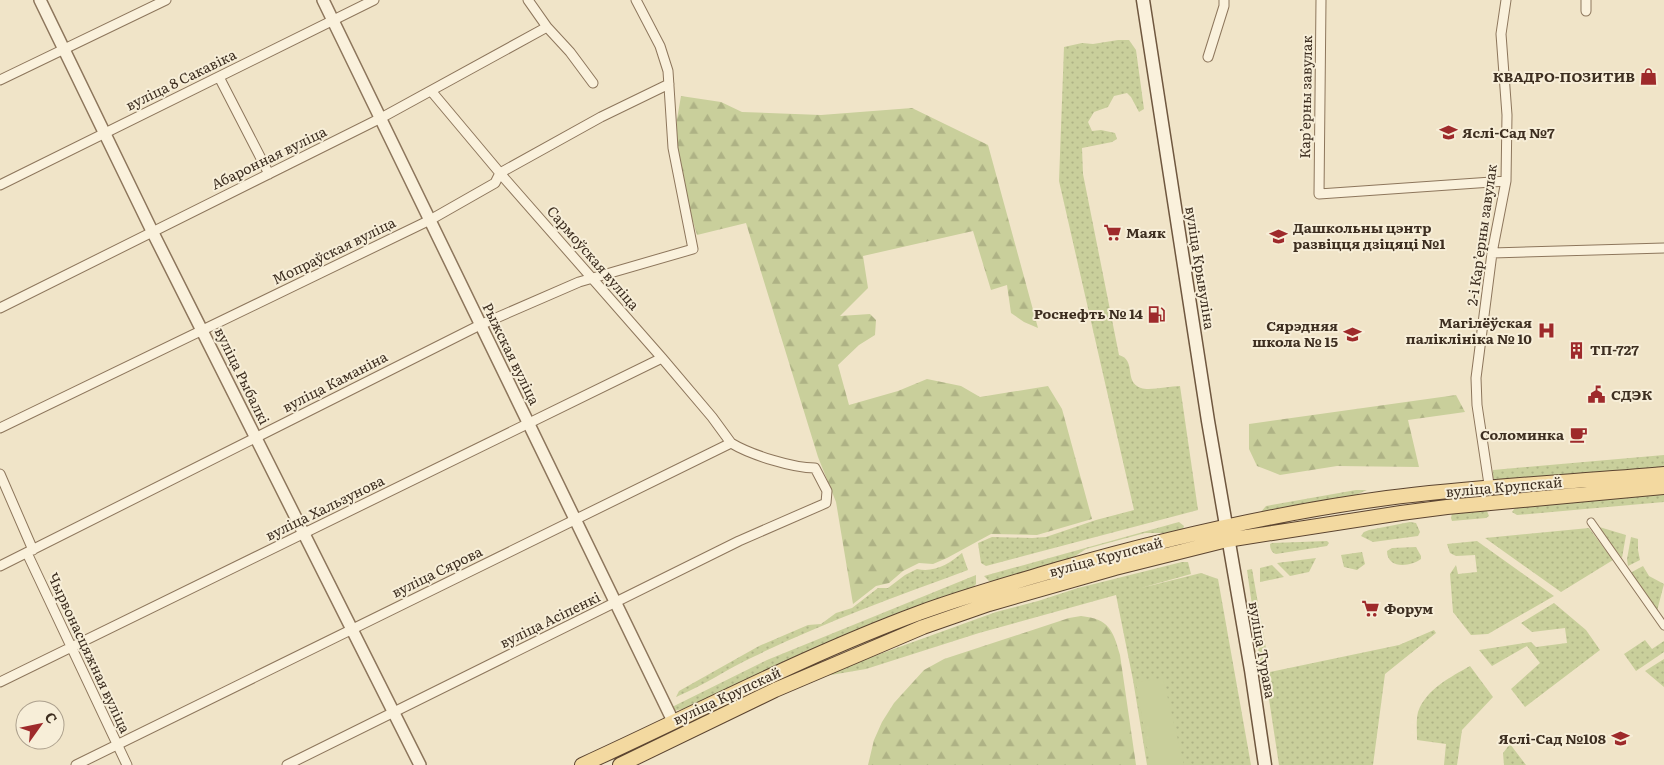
<svg xmlns="http://www.w3.org/2000/svg" width="1664" height="765" font-family="Literata,serif">
<style>
.grass{fill:url(#grass-dots)}
.forest{fill:url(#forest-firs)}
.green{fill:#c9cf9b}
.lines{fill:none;stroke-linecap:round;stroke-linejoin:round}
.pedestrian-casing{stroke:#8d765c;stroke-width:9}
.minor-casing{stroke:#8d765c;stroke-width:11}
.tertiary-casing{stroke:#8d765c;stroke-width:14}
.secondary-casing{stroke:#6f573f;stroke-width:15}
.primary-casing{stroke:#5b4430;stroke-width:16}
.pedestrian{stroke:#faf1dc;stroke-width:7}
.minor{stroke:#faf1dc;stroke-width:9}
.tertiary{stroke:#faf1dc;stroke-width:11}
.secondary{stroke:#faf1dc;stroke-width:12}
.primary{stroke:#f3d9a0;stroke-width:14}
.labels{text-anchor:middle;stroke-width:4;stroke-linejoin:round;paint-order:stroke}
.poi-label{font-size:14px;font-weight:bold;fill:#3d2e20;stroke:#f7eed8;text-anchor:end}
.street-label{font-size:14px;fill:#3d2e20;stroke:#f7eed8}
</style>
<defs>
<pattern id="grass-dots" width="8" height="8" patternUnits="userSpaceOnUse" patternTransform="scale(1.25)"><rect width="8" height="8" fill="#c9cf9b"/><path d="M2 2h.1M6 6h.1" fill="none" stroke="#aeb285" stroke-width="1.8" stroke-linecap="round"/></pattern>
<pattern id="forest-firs" width="22" height="20" patternUnits="userSpaceOnUse" patternTransform="scale(1.25)"><rect width="22" height="20" fill="#c9cf9b"/><path d="M5 1l3.5 6h-7zM16 11l3.5 6h-7z" fill="#aeb285"/></pattern>
</defs>
<rect width="100%" height="100%" fill="#f0e4c8"/>
<!-- grass -->
<path class="grass" d="M1118,40h11l7,10 8,59 -5,3 -8,-15 -4,-4 -13,3 -6,11 -14,5 -6,10 4,9 9,-1 14,3 2,6 -5,3 -30,6 1,26 36,181c18,5 4,27 22,33 9,3 28,-2 39,-2l18,124 -212,56 -5,-3 -3,-20 14,-6 40,1 14,-1 50,-17 38,-10 -75,-329 5,-134 18,-4 11,1z
M1664,455v13l-168,13 -3,-3v-8z
M1356,490h11l-21,9 -86,14 6,-7z
M1664,493v9l-147,13 -5,-3 3,-4z
M1487,511l2,5 -3,2 -34,3 -1,-3 1,-5z
M1179,522l5,4 -1,3 -10,4h-28l-59,16 -14,9 -77,23h-6l-5,-5z
M1410,522l6,1 4,9 -2,4 -45,6 -12,-6 3,-4 5,-2z
M1596,526l30,9 -4,23z
M1589,528l24,32 -52,32 -76,-54z
M1631,537l7,2v11l2,10 -12,6 -1,-7z
M1327,541l2,2 -2,3 -51,8c-4,-1 -6,-5 -6,-10l2,-1z
M1477,541l77,55 -66,38 -17,1 -18,-23 -3,-38 6,-9 2,9 19,-2 -2,-17 -19,1 -6,-3 -3,-9z
M1416,547l5,9v3c-11,8 -34,10 -34,-8l5,-3z
M1362,552l3,12 -8,6 -13,-3 -3,-12z
M962,553l6,17c-73,27 -146,53 -215,87 -26,12 -50,29 -77,40l3,-6 80,-45 49,-21 13,-1 15,-11 16,-5 26,-20h10l17,-13 12,-6c17,4 32,-5 45,-16z
M1316,558l-7,14 -19,4 -13,-13z
M1182,562h6l3,12 -50,14 60,-15 17,6 33,186h-104l-14,-85 -17,-85 -137,38 -113,36 -41,7 30,-13 141,-51 42,-11 40,-13z
M1272,565l12,12 -24,5v-14z
M1643,566l6,10 15,8 -7,27 -27,-38z
M1252,569l16,91 -8,2 -13,-92z
M976,575v9l-4,5 -205,81 -84,39 -10,2 -3,-3 97,-48z
M1554,603l32,27 14,20 -75,57 -14,-18 29,-26 -13,-17 -35,20 -13,-16 52,-8 5,5 31,-4 -2,-15 -33,4 -11,-9z
M1434,630l2,3 -51,41 -12,91h-94l-14,-92 134,-28z
M1645,640l7,9 12,-8v11l-28,19 -12,-17z
M1664,659v28l-19,-16z
M1470,666l23,31 -31,33 -5,35h-13l2,-21 -29,-4c0,-9 -1,-20 1,-28 8,-23 33,-35 52,-46z
M1510,744l16,21h-22l-1,-12z"/>
<!-- forest -->
<path class="forest" d="M681,96l40,6 21,10 79,3 91,-7 76,37 50,183 -14,-6 -13,-9 -4,-28 -16,5 -18,-59 -110,25 5,32 -28,28 30,-2 6,6 -1,15 -16,10 -21,20 11,40 49,-14 29,-12 34,7 19,11 68,-11 14,23 30,110 -55,16 -46,-1 -44,24 -14,6 -14,-1 -16,8 -14,12 -13,3 -23,18 -17,-102 -18,-45 -72,-234 -49,12 -23,-77 3,-39z
M1456,395l9,17 -57,8 11,47 -82,-1 -57,9 -23,-9 -8,-17v-25z
M1081,616c28,3 32,14 39,39l16,110h-268l6,-25 8,-18 12,-19 30,-33 20,-11 125,-41z"/>
<!-- green -->
<path class="green" d="M1163,678l21,87h-34l-14,-83z"/>
<g class="lines">
<defs>
<path id="pedestrian" d="M1591,522l73,104"/>
<path id="minor" d="M528,0l19,27 23,25 23,31
M1321,0l-2,194 187,-13
M1586,11v-11
M1208,57l16,-51v-6
M219,77l50,97
M0,80l166,-80
M432,92l73,87 157,179 50,59 19,26
M0,185l374,-185
M1492,253l172,-5
M0,308l381,-190 166,-91
M0,428l430,-208 65,-37 5,-10 101,-56 68,-33
M0,474l33,76
M1490,491l-13,-86 -1,-27 16,-125 14,-72 1,-66 -6,-81 5,-34
M27,553l100,212
M0,566l480,-241 99,-43 114,-33 -20,-101 -5,-77 -8,-25 -24,-46
M0,682l662,-324
M76,765l655,-322c20,12 62,25 84,25l12,23 -1,12 -87,38 -452,224"/>
<path id="tertiary" d="M40,0l112,231 268,534
M323,0l350,721"/>
<path id="secondary" d="M1143,0l65,421 43,249 14,95"/>
<path id="primary" d="M582,765c112,-51 221,-109 337,-152 46,-17 93,-30 140,-44 108,-31 217,-56 328,-71 92,-12 185,-16 277,-24
M620,765l155,-75 148,-63 66,-23 126,-36 112,-28 174,-27 46,-6 217,-20"/>
</defs>
<!-- pedestrian casing -->
<use href="#pedestrian" class="pedestrian-casing"/>
<!-- minor casing -->
<use href="#minor" class="minor-casing"/>
<!-- tertiary casing -->
<use href="#tertiary" class="tertiary-casing"/>
<!-- secondary casing -->
<use href="#secondary" class="secondary-casing"/>
<!-- primary casing -->
<use href="#primary" class="primary-casing"/>
<!-- pedestrian -->
<use href="#pedestrian" class="pedestrian"/>
<!-- minor -->
<use href="#minor" class="minor"/>
<!-- tertiary -->
<use href="#tertiary" class="tertiary"/>
<!-- secondary -->
<use href="#secondary" class="secondary"/>
<!-- primary -->
<use href="#primary" class="primary"/>
</g>
<!-- icons -->
<defs>
<symbol id="shop-bare" viewBox="-9 -9 18 18"><path d="M-5-2.5h2.3a2.7 3.5 0 0 1 5.4 0H5L5.5 6h-11ZM-1.5-2.5h3a1.5 2.3 0 0 0-3 0Z" fill="#9e2a2b" stroke="#f7eed8" stroke-width="2.5" paint-order="stroke"/></symbol>
<symbol id="school-bare" viewBox="-9 -9 18 18"><path d="M0-5L7-2L0 1L-7-2ZM-4 1L0 2.5L4 1V4Q0 6-4 4Z" fill="#9e2a2b" stroke="#f7eed8" stroke-width="2.5" paint-order="stroke"/></symbol>
<symbol id="supermarket-bare" viewBox="-9 -9 18 18"><path d="M-6-5.5h2.5l.6 2H6L4.5 2H-2.5L-4.4-4H-6ZM-1.5 3.2a1.3 1.3 0 1 0 .1 0ZM3 3.2a1.3 1.3 0 1 0 .1 0Z" fill="#9e2a2b" stroke="#f7eed8" stroke-width="2.5" paint-order="stroke"/></symbol>
<symbol id="fuel-bare" viewBox="-9 -9 18 18"><path d="M-5.5-6h7V0h2V4h1.3V-2.5L3-4.5l.8-.8L6-3V5H2.5V1h-1V6h-7ZM-4.2-4.7v3.2H.2V-4.7Z" fill="#9e2a2b" stroke="#f7eed8" stroke-width="2.5" paint-order="stroke"/></symbol>
<symbol id="hospital-bare" viewBox="-9 -9 18 18"><path d="M-5-5h3v3.5h4V-5h3V5h-3V1.5h-4V5h-3Z" fill="#9e2a2b" stroke="#f7eed8" stroke-width="2.5" paint-order="stroke"/></symbol>
<symbol id="building-bare" viewBox="-9 -9 18 18"><path d="M-4-6H4V6H1V3H-1V6H-4ZM-2.5-4.3h1.7v1.8h-1.7ZM.8-4.3h1.7v1.8H.8ZM-2.5-1h1.7V.8h-1.7ZM.8-1h1.7V.8H.8Z" fill="#9e2a2b" stroke="#f7eed8" stroke-width="2.5" paint-order="stroke"/></symbol>
<symbol id="civic-bare" viewBox="-9 -9 18 18"><path d="M-.6-6.5H3V-4.5H.6V-3L4-1V1h2V6H-6V1h2V-1L-.6-3ZM-1.2 2.5V6h2.4V2.5Z" fill="#9e2a2b" stroke="#f7eed8" stroke-width="2.5" paint-order="stroke"/></symbol>
<symbol id="cafe-bare" viewBox="-9 -9 18 18"><path d="M-5.5-4.5H6V0H3Q3 3.5 0 3.5H-2.5Q-5.5 3.5-5.5 0ZM3-3.2v2h1.7v-2ZM-6 4.5H4V6H-6Z" fill="#9e2a2b" stroke="#f7eed8" stroke-width="2.5" paint-order="stroke"/></symbol>
</defs>
<g fill-rule="evenodd">
<use href="#shop-bare" x="1636" y="64" width="25" height="25"/>
<use href="#school-bare" x="1436" y="120" width="25" height="25"/>
<use href="#supermarket-bare" x="1100" y="220" width="25" height="25"/>
<use href="#school-bare" x="1266" y="224" width="25" height="25"/>
<use href="#fuel-bare" x="1144" y="302" width="25" height="25"/>
<use href="#hospital-bare" x="1534" y="318" width="25" height="25"/>
<use href="#school-bare" x="1340" y="322" width="25" height="25"/>
<use href="#building-bare" x="1564" y="338" width="25" height="25"/>
<use href="#civic-bare" x="1584" y="382" width="25" height="25"/>
<use href="#cafe-bare" x="1566" y="422" width="25" height="25"/>
<use href="#supermarket-bare" x="1358" y="596" width="25" height="25"/>
<use href="#school-bare" x="1608" y="726" width="25" height="25"/>
</g>
<g class="labels">
<!-- poi labels -->
<g class="poi-label">
<text x="1635" y="82">КВАДРО-ПОЗИТИВ</text>
<text x="1462" y="138" text-anchor="start">Яслі-Сад №7</text>
<text x="1293" y="233" text-anchor="start">Дашкольны цэнтр<tspan x="1293" dy="16">развіцця дзіцяці №1</tspan></text>
<text x="1126" y="238" text-anchor="start">Маяк</text>
<text x="1143" y="319">Роснефть № 14</text>
<text x="1532" y="328">Магілёўская<tspan x="1532" dy="16">паліклініка № 10</tspan></text>
<text x="1338" y="331">Сярэдняя<tspan x="1338" dy="16">школа № 15</tspan></text>
<text x="1590" y="355" text-anchor="start">ТП-727</text>
<text x="1611" y="400" text-anchor="start">СДЭК</text>
<text x="1564" y="440">Соломинка</text>
<text x="1384" y="614" text-anchor="start">Форум</text>
<text x="1606" y="744">Яслі-Сад №108</text>
</g>
<!-- street labels -->
<g class="street-label">
<text transform="translate(181 80) rotate(-26)" y="5">вуліца 8 Сакавіка</text>
<text transform="translate(1306 97) rotate(-89)" y="5">Карʼерны завулак</text>
<text transform="translate(269 158) rotate(-26)" y="5">Абаронная вуліца</text>
<text transform="translate(1482 235) rotate(-82)" y="5">2-і Карʼерны завулак</text>
<text transform="translate(334 251) rotate(-26)" y="5">Мопраўская вуліца</text>
<text transform="translate(593 258) rotate(49)" y="5">Сармоўская вуліца</text>
<text transform="translate(1200 268) rotate(81)" y="5">вуліца Крывуліна</text>
<text transform="translate(511 354) rotate(64)" y="5">Рыжская вуліца</text>
<text transform="translate(242 376) rotate(64)" y="5">вуліца Рыбалкі</text>
<text transform="translate(335 382) rotate(-27)" y="5">вуліца Каманіна</text>
<text transform="translate(1504 487) rotate(-5)" y="5">вуліца Крупскай</text>
<text transform="translate(325 508) rotate(-26)" y="5">вуліца Хальзунова</text>
<text transform="translate(1106 557) rotate(-15)" y="5">вуліца Крупскай</text>
<text transform="translate(437 572) rotate(-26)" y="5">вуліца Сярова</text>
<text transform="translate(550 620) rotate(-26)" y="5">вуліца Асіпенкі</text>
<text transform="translate(1262 650) rotate(80)" y="5">вуліца Турава</text>
<text transform="translate(89 653) rotate(65)" y="5">Чырвонасцяжная вуліца</text>
<text transform="translate(727 696) rotate(-25)" y="5">вуліца Крупскай</text>
</g>
</g>
<!-- north arrow -->
<g transform="translate(40 725) rotate(57)"><circle r="24" fill="#f7eed8" stroke="#ada18e"/>
<path d="M0-4L9 19L0 12L-9 19Z" fill="#9e2a2b"/>
<text y="-8" font-size="14" font-weight="bold" text-anchor="middle" fill="#3d2e20">С</text>
</g>
</svg>
